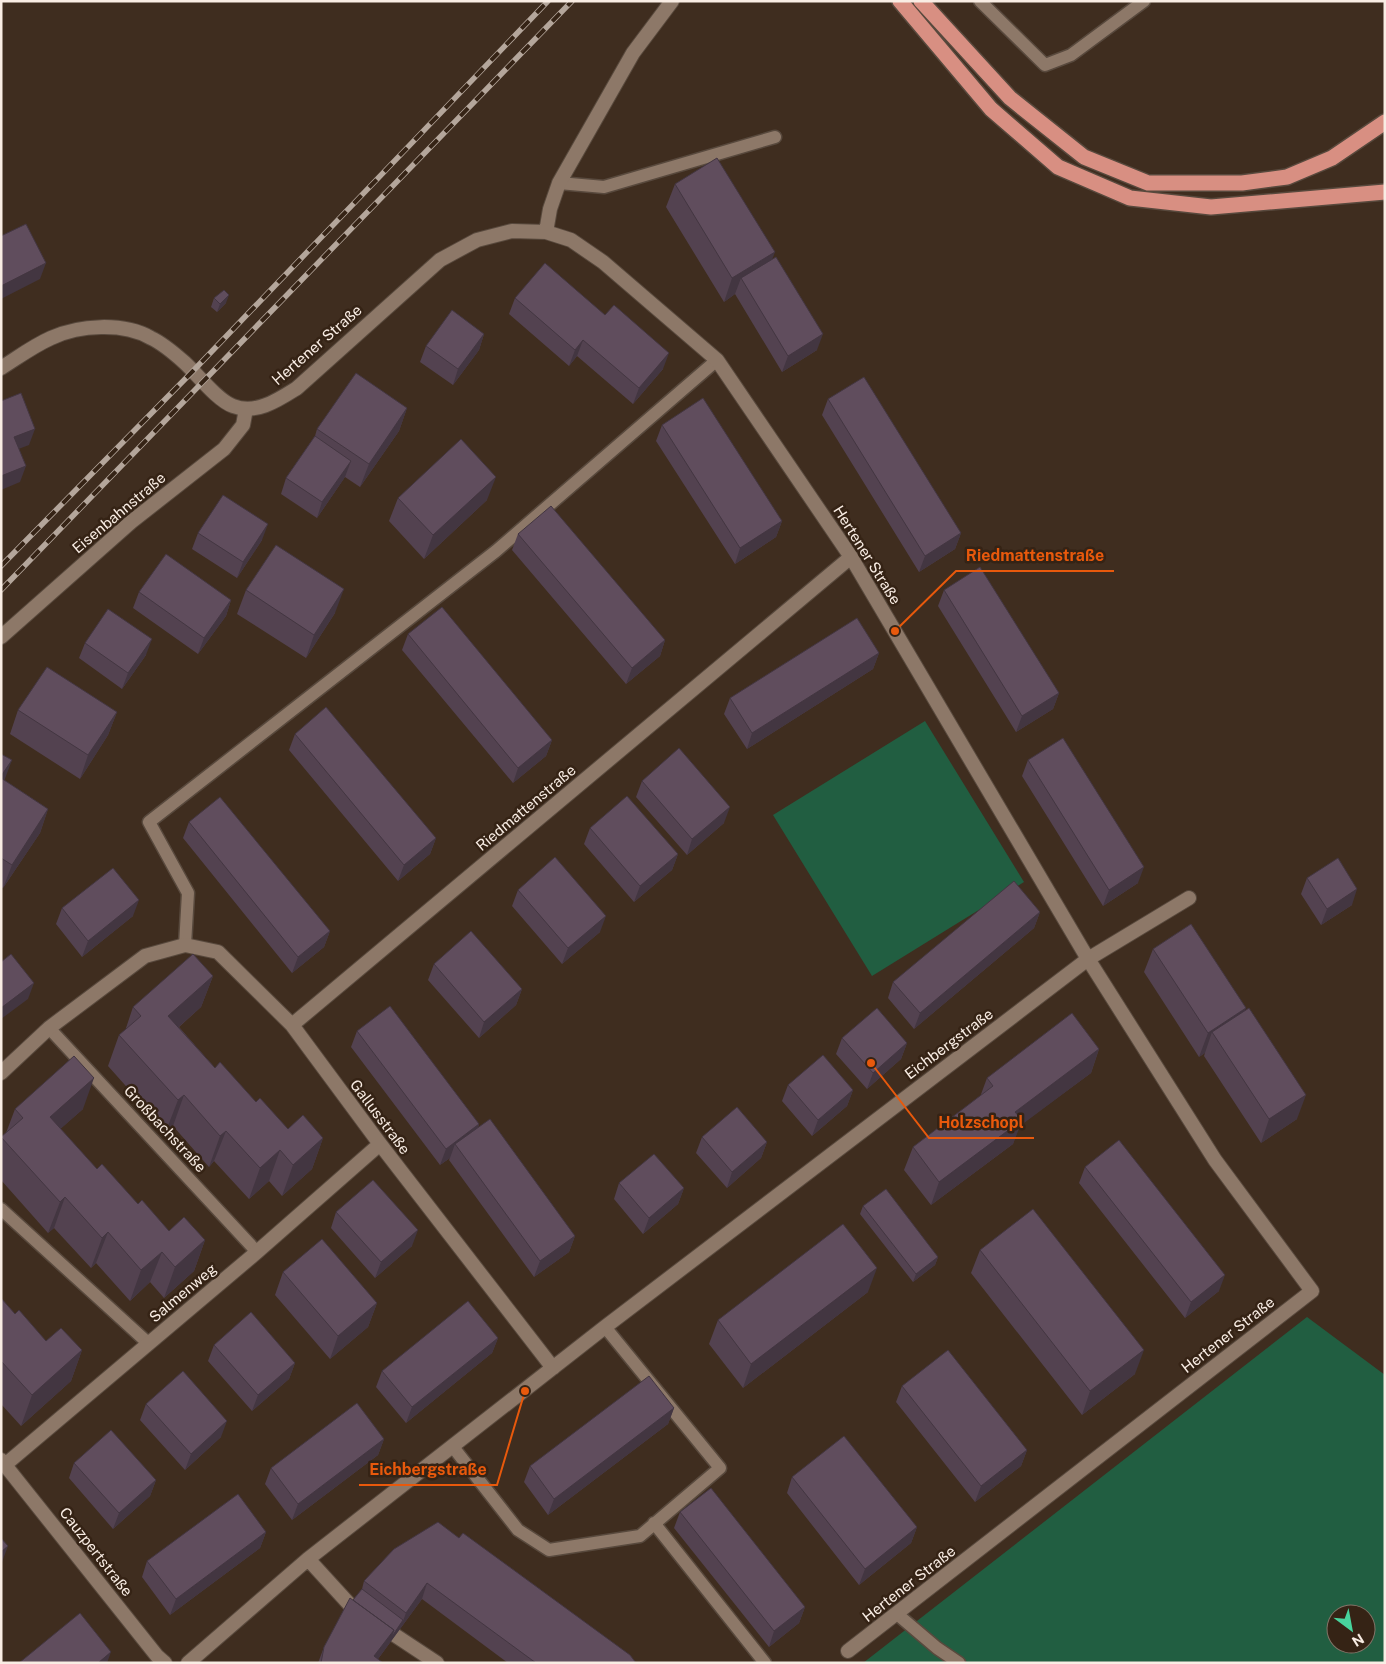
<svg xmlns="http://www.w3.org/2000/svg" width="1386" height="1664" font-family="'Public Sans',sans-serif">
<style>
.green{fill:#215e41;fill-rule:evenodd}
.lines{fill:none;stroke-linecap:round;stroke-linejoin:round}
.service-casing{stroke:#58493d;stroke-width:15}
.minor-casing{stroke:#58493d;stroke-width:16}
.motorway-casing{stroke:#58493d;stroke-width:18}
.service{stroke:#8d7868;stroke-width:12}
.minor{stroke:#8d7868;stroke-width:14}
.motorway{stroke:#d88f82;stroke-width:15}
.rail-casing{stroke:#b4a69b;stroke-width:5.5}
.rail{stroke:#352315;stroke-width:4;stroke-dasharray:11;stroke-linecap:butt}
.wall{fill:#534250}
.shaded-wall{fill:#433641}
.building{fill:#604d5d;stroke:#433641}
.labels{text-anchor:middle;stroke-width:5;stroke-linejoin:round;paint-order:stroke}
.street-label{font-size:15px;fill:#f9ede4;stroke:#352315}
.leader{fill:none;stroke:#e8590c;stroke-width:2}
.callout-dot{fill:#e8590c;stroke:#352315;stroke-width:2}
.callout-label{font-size:16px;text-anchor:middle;font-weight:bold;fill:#e8590c;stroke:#352315;stroke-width:5;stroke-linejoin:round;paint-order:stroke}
</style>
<rect width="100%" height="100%" fill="#3f2d1f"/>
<!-- green -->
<path class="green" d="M925,721l99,161 -152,94 -99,-161z
M1307,1317l78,58v288h-522zM1336,1614h30v30h-30z"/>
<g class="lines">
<defs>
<path id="service" d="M980,1l65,64 26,-10 73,-54
M559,183l45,4 171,-50
M185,945l3,-52 -39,-71 347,-271 221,-191
M49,1028l208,224
M1,1209l147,134
M453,1447l65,83 31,20 91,-14 80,-68 -115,-141
M654,1523l111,140
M897,1614l40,34 22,15"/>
<path id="minor" d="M546,232l4,-23 9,-26 74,-130 39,-52
M1,368c16,-10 32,-22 50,-30 28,-13 72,-16 100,0 13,6 24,16 34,25 13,12 32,37 48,43 23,9 45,-6 64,-18l143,-128 37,-20 35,-9 34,1 25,8 32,22 114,98 134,197 237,402 127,201 97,131 -464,360
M1,637l130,-115 93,-73 19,-24 3,-16
M292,1025l559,-468
M1,1073l48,-45 96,-72 40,-11 33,7 74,73 88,119 173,224
M1,1460l156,196 8,7
M6,1464l251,-212 123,-108
M308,1559l42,46 13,9
M381,1626l56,37
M188,1663l120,-104 297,-232 483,-368 101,-61"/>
<path id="motorway" d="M900,1l91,108 67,58 72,31 81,9 174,-15
M921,1l89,97 74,59 64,26h94l45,-6 45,-19 53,-36"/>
</defs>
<!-- service casing -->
<use href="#service" class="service-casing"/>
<!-- minor casing -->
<use href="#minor" class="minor-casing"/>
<!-- motorway casing -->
<use href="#motorway" class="motorway-casing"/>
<!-- service -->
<use href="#service" class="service"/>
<!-- minor -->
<use href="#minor" class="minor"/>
<!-- motorway -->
<use href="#motorway" class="motorway"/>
<defs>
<path id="rail" d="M1,566l192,-195 355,-370
M1,590l571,-589"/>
</defs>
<!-- rail casing -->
<use href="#rail" class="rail-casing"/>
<!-- rail -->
<use href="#rail" class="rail"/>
</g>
<!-- wall -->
<path class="wall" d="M675,184l97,76 45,90 -35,22 -47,-78 -11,8 -58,-95z
M214,298l12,5 -9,9 -6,-5z
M515,298l148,71 -30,35 -56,-48 -8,10 -60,-52z
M484,334l-5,16 -26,35 -33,-23 6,-16z
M828,399l133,134 -6,16 -36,23 -97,-157z
M407,408l-8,23 -39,56 -15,-10 -28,41 -36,-24 5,-16 29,-42 2,-7z
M662,425l120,96 -6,16 -41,27 -79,-123z
M398,498l89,2 -63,59 -35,-38z
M198,533l64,7 -25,38 -45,-29z
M518,534l147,106 -5,16 -34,28 -114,-134z
M246,590l89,23 -29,45 -69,-44z
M944,590l115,103 -6,16 -37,23 -78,-126z
M139,592l92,8 -5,16 -28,38 -65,-46z
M408,634l144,106 -6,16 -33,27 -111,-133z
M85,643l61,12 -24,34 -43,-31z
M879,653l-6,16 -126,80 -23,-35 6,-16z
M18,710l99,2 -9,23 -28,44 -70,-45z
M295,734l141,104 -6,16 -32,27 -109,-131z
M1,754l3,26 44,29 -8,24 -37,55 -2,-1z
M1028,760l110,123 -35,23 -81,-130z
M642,781l82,42 -37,32 -51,-58z
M189,822l141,109 -6,16 -32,26 -109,-135z
M590,828l88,26 -6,16 -38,32 -50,-58z
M1307,878l45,27 -31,20 -20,-31z
M518,890l82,42 -38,32 -50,-58z
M62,908l71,8 -51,41 -26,-33z
M1040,912l-6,16 -120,101 -26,-31 5,-16z
M1153,949l92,62 52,108 -36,24 -57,-87 1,-3 -6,4 -55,-85z
M434,964l88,25 -6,16 -37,33 -51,-58z
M213,976l-12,31 -22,20 36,41 73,61 35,9 -11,31 -30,27 -13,-15 -20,18 -35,-38 -5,6 -36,-41 -7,5 -58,-65 11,-31 6,-4 8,-24z
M357,1031l122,93 -1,4 97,108 -6,16 -35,25 -85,-117 1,-2 -10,7 -89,-118z
M842,1038l65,5 -6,16 -34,30 -31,-35z
M1099,1049l-8,24 -72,53 -6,18 -82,61 -27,-35 9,-23 67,-50 7,-19z
M788,1085l65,5 -6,16 -35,30 -30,-35z
M15,1109h68l-23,20 37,40 72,62 36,9 -11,31 -30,27 -14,-16 -20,19 -34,-38 -5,5 -37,-40 -6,5 -47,-53v-43l5,-4z
M702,1137l65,5 -6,16 -34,30 -31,-35z
M1085,1167l134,124 -34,27 -106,-135z
M619,1183l65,5 -6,16 -35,30 -29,-35z
M863,1206l75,51 -3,8 -22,17 -53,-68z
M336,1212l76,34 -37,32 -44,-50z
M980,1250l155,124 -53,41 -111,-142z
M283,1272l94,31 -9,24 -38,32 -55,-64z
M868,1292l-125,96 -34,-44 9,-24z
M1,1298l14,16 31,27 36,9 -11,31 -50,45 -20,-22z
M498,1338l-6,15 -86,70 -30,-36 6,-16z
M214,1345l81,18 -6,16 -37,32 -44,-50z
M902,1386l125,64 -6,16 -46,36 -79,-100z
M146,1404l75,33 -36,33 -45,-50z
M674,1408l-6,16 -120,91 -24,-33 6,-16z
M384,1439l-6,16 -86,65 -27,-36 6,-16z
M74,1463l82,17 -6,16 -37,33 -44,-51z
M792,1477l125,50 -6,16 -52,42 -72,-92z
M680,1512l125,95 -6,16 -30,24 -95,-119z
M266,1532l-6,16 -90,67 -28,-38 5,-16z
M394,1549l242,114h-128l-86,-64 -44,60 5,4h-65l6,-16 29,-47 9,-11 2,-8z"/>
<!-- shaded-wall -->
<path class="shaded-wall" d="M775,252l-9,24 -25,2 -6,16 -11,8 8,-24z
M46,263l-6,16 -39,20v-13z
M229,295l-3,8 -9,9 3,-8z
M484,334l-5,16 -26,35 5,-16z
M823,334l-6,16 -35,22 6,-16z
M583,340l-6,16 -8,10 6,-16z
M669,353l-6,16 -30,35 6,-16z
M407,408l-8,23 -39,56 9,-23z
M35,429l-6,16 -21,8 6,-16z
M351,461l-6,16 -28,41 5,-16z
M26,466l-6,16 -19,8v-14z
M496,477l-9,23 -63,59 9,-24z
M782,521l-6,16 -41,27 5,-16z
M268,524l-6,16 -25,38 6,-16z
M961,533l-6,16 -36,23 6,-16z
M344,589l-9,24 -29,45 8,-23z
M231,600l-5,16 -28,38 6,-16z
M152,639l-6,16 -24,34 6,-16z
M665,640l-5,16 -34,28 6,-16z
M879,653l-6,16 -126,80 5,-16z
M1059,693l-6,16 -37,23 6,-16z
M117,712l-9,23 -28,44 8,-24z
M552,740l-6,16 -33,27 5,-15z
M12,760l-9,24 -2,3v-11z
M730,807l-6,16 -37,32 5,-16z
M48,809l-8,24 -37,55 9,-23z
M436,838l-6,16 -32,27 6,-16z
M678,854l-6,16 -38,32 6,-16z
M1144,867l-6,16 -35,23 6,-16z
M1357,889l-5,16 -31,20 6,-16z
M139,900l-6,16 -51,41 6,-16z
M1040,912l-6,16 -120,101 6,-16z
M606,916l-6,16 -38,32 6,-16z
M330,931l-6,16 -32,26 6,-16z
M213,976l-12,31 -44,39 11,-30z
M34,983l-6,16 -27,20v-11z
M522,989l-6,16 -37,33 5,-16z
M1246,1008l-9,24h-25l-7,21 -6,4 9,-24z
M907,1043l-6,16 -34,30 6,-16z
M1099,1049l-8,24 -71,53 -7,18 -82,61 8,-23 76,-70z
M94,1078l-11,31 -44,39 11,-31z
M853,1090l-6,16 -35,30 6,-16z
M184,1095l-11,31 -7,5 12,-31z
M1306,1095l-9,24 -36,24 8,-24z
M479,1124l-6,16 -18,4 -5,14 -10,7 6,-16z
M226,1131l-12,30 -5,6 11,-31z
M323,1138l-11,31 -30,27 11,-31z
M767,1142l-6,16 -34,30 5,-16z
M280,1150l-11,31 -20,18 11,-31z
M684,1188l-6,16 -35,30 6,-16z
M65,1197l-11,31 -6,5 12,-31z
M418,1230l-6,16 -37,32 6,-16z
M108,1232l-12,31 -5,5 11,-30z
M575,1236l-6,16 -35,25 6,-16z
M205,1240l-11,31 -30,27 11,-31z
M162,1252l-12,30 -20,19 11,-31z
M938,1257l-3,8 -22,17 3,-8z
M877,1268l-9,24 -125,96 8,-24z
M1225,1275l-6,16 -34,27 6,-16z
M377,1303l-9,24 -38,32 8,-23z
M498,1338l-6,15 -86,70 6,-16z
M82,1350l-11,31 -50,45 11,-31z
M1144,1350l-9,24 -53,41 8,-24z
M295,1363l-6,16 -37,32 6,-16z
M674,1408l-6,16 -120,91 6,-16z
M227,1421l-6,16 -36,33 6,-16z
M384,1439l-6,16 -86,65 6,-16z
M1027,1450l-6,16 -46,36 6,-16z
M156,1480l-6,16 -37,33 6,-16z
M917,1527l-6,16 -52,42 6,-16z
M266,1532l-6,16 -90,67 6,-16z
M8,1546l-6,16 -1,1v-11z
M427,1583l-5,16 -47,64 -1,-7 20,-26 9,-9 3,-8z
M805,1607l-6,16 -30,24 5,-16z
M111,1652l-4,11h-9z"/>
<!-- building -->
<path class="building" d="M717,158l58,94 -43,26 -57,-94z
M26,224l20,39 -45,23v-50z
M776,257l47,77 -35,22 -47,-78z
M545,263l60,52 9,-10 55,48 -30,35 -56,-48 -8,10 -60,-52z
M224,290l5,5 -9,9 -6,-6z
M452,310l32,24 -26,35 -32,-23z
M356,373l51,35 -38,56 -52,-35z
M864,377l97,156 -36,23 -97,-157z
M21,393l14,36 -21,8 12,29 -25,10v-75z
M703,398l79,123 -42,27 -78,-123z
M315,436l36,25 -29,41 -36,-24z
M461,439l35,38 -63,58 -35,-37z
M223,495l45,29 -25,38 -45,-29z
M551,506l114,134 -33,28 -114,-134z
M276,545l68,44 -30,46 -68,-45z
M166,554l65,46 -27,38 -65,-46z
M980,567l79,126 -37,23 -78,-126z
M442,607l110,133 -34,28 -110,-134z
M108,609l44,30 -24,34 -43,-30z
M857,618l22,35 -127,80 -22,-35z
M47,667l70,45 -29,43 -70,-45z
M326,707l110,131 -32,27 -109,-131z
M1063,738l81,129 -35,23 -81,-130z
M679,748l51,59 -38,32 -50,-58z
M1,754l11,6 -11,16z
M1,778l47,31 -36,56 -11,-7z
M627,796l51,58 -38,32 -50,-58z
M220,797l110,134 -32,26 -109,-135z
M555,857l51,59 -38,32 -50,-58z
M1338,858l19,31 -30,20 -20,-31z
M113,868l26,32 -51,41 -26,-33z
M1014,881l26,31 -120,101 -27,-31z
M1191,924l55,84 -38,25 -55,-84z
M471,931l51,58 -38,33 -50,-58z
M11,954l23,29 -33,25v-46z
M193,954l20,22 -45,40 47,52 5,-6 36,40 4,-4 28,31 15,-14 20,23 -30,27 -13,-15 -20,18 -34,-37 -6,5 -36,-41 -6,5 -59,-65 22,-19 -8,-9z
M390,1006l89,118 -33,25 -89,-118z
M877,1008l30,35 -34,30 -31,-35z
M1249,1008l57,87 -37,24 -57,-87z
M1072,1013l27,36 -84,63 7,8 -83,62 -26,-35 80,-61 -6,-8z
M823,1055l30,35 -35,30 -30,-35z
M74,1056l20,22 -44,39 47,52 5,-5 36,40 4,-4 27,31 15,-14 21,23 -30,27 -13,-15 -21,18 -33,-38 -6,6 -37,-41 -5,5 -59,-65 22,-19 -8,-9z
M737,1107l30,35 -35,30 -30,-35z
M490,1119l85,117 -35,25 -85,-117z
M1119,1140l106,135 -34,27 -106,-135z
M654,1154l30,34 -35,30 -30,-35z
M373,1180l45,50 -37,32 -45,-50z
M886,1189l52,68 -22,17 -53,-68z
M1033,1209l111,141 -54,41 -110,-141z
M843,1224l34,44 -126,96 -33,-44z
M322,1239l55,64 -39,33 -55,-64z
M1,1298l14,16 4,-4 27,31 15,-13 21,22 -50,45 -31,-34z
M468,1301l30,37 -86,69 -30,-36z
M251,1312l44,51 -37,32 -44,-50z
M948,1350l79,100 -46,36 -79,-100z
M183,1371l44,50 -36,33 -45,-50z
M649,1376l25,32 -120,91 -24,-33z
M357,1403l27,36 -86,65 -27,-36z
M111,1430l45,50 -37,33 -45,-50z
M844,1436l73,91 -52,42 -73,-92z
M711,1488l94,119 -31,24 -94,-119z
M238,1494l28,38 -90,67 -29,-38z
M438,1522l21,16 4,-5 167,122 6,8h-100l-109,-80 -21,30 -42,-32 30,-32z
M1,1538l7,8 -7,6z
M362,1589l41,31 -12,18 3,-8 -41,-30z
M350,1598l44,32 -20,26 9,7h-62l3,-16z
M80,1613l31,39 -13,11h-79z"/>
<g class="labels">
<!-- street labels -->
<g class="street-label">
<text transform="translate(317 345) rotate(-41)" y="5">Hertener Straße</text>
<text transform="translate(119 513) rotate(-40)" y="5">Eisenbahnstraße</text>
<text transform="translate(867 555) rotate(58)" y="5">Hertener Straße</text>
<text transform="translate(526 808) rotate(-40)" y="5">Riedmattenstraße</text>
<text transform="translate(949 1044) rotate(-37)" y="5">Eichbergstraße</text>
<text transform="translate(380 1117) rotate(53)" y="5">Gallusstraße</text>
<text transform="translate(165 1129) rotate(47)" y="5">Großbachstraße</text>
<text transform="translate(183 1293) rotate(-40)" y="5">Salmenweg</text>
<text transform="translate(1228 1335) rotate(-38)" y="5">Hertener Straße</text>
<text transform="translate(96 1552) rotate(52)" y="5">Cauzpertstraße</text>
<text transform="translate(909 1584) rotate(-38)" y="5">Hertener Straße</text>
</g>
</g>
<!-- callouts -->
<path class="leader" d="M895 631L956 571H1114M871 1063L929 1138H1034M525 1391L497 1485H359"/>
<g class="callout-dot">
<circle cx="895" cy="631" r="5"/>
<circle cx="871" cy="1063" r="5"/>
<circle cx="525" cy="1391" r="5"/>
</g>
<g class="callout-label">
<text x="1035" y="561">Riedmattenstraße</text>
<text x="981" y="1128">Holzschopl</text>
<text x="428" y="1475">Eichbergstraße</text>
</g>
<!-- border -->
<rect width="1386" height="1664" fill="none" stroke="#f9ede4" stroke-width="5"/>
<!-- north arrow -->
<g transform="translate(1351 1629) rotate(148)"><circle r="24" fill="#352315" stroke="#837468"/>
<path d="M0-4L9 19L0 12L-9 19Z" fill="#48d49d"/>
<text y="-8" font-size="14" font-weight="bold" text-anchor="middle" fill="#f9ede4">N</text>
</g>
</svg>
